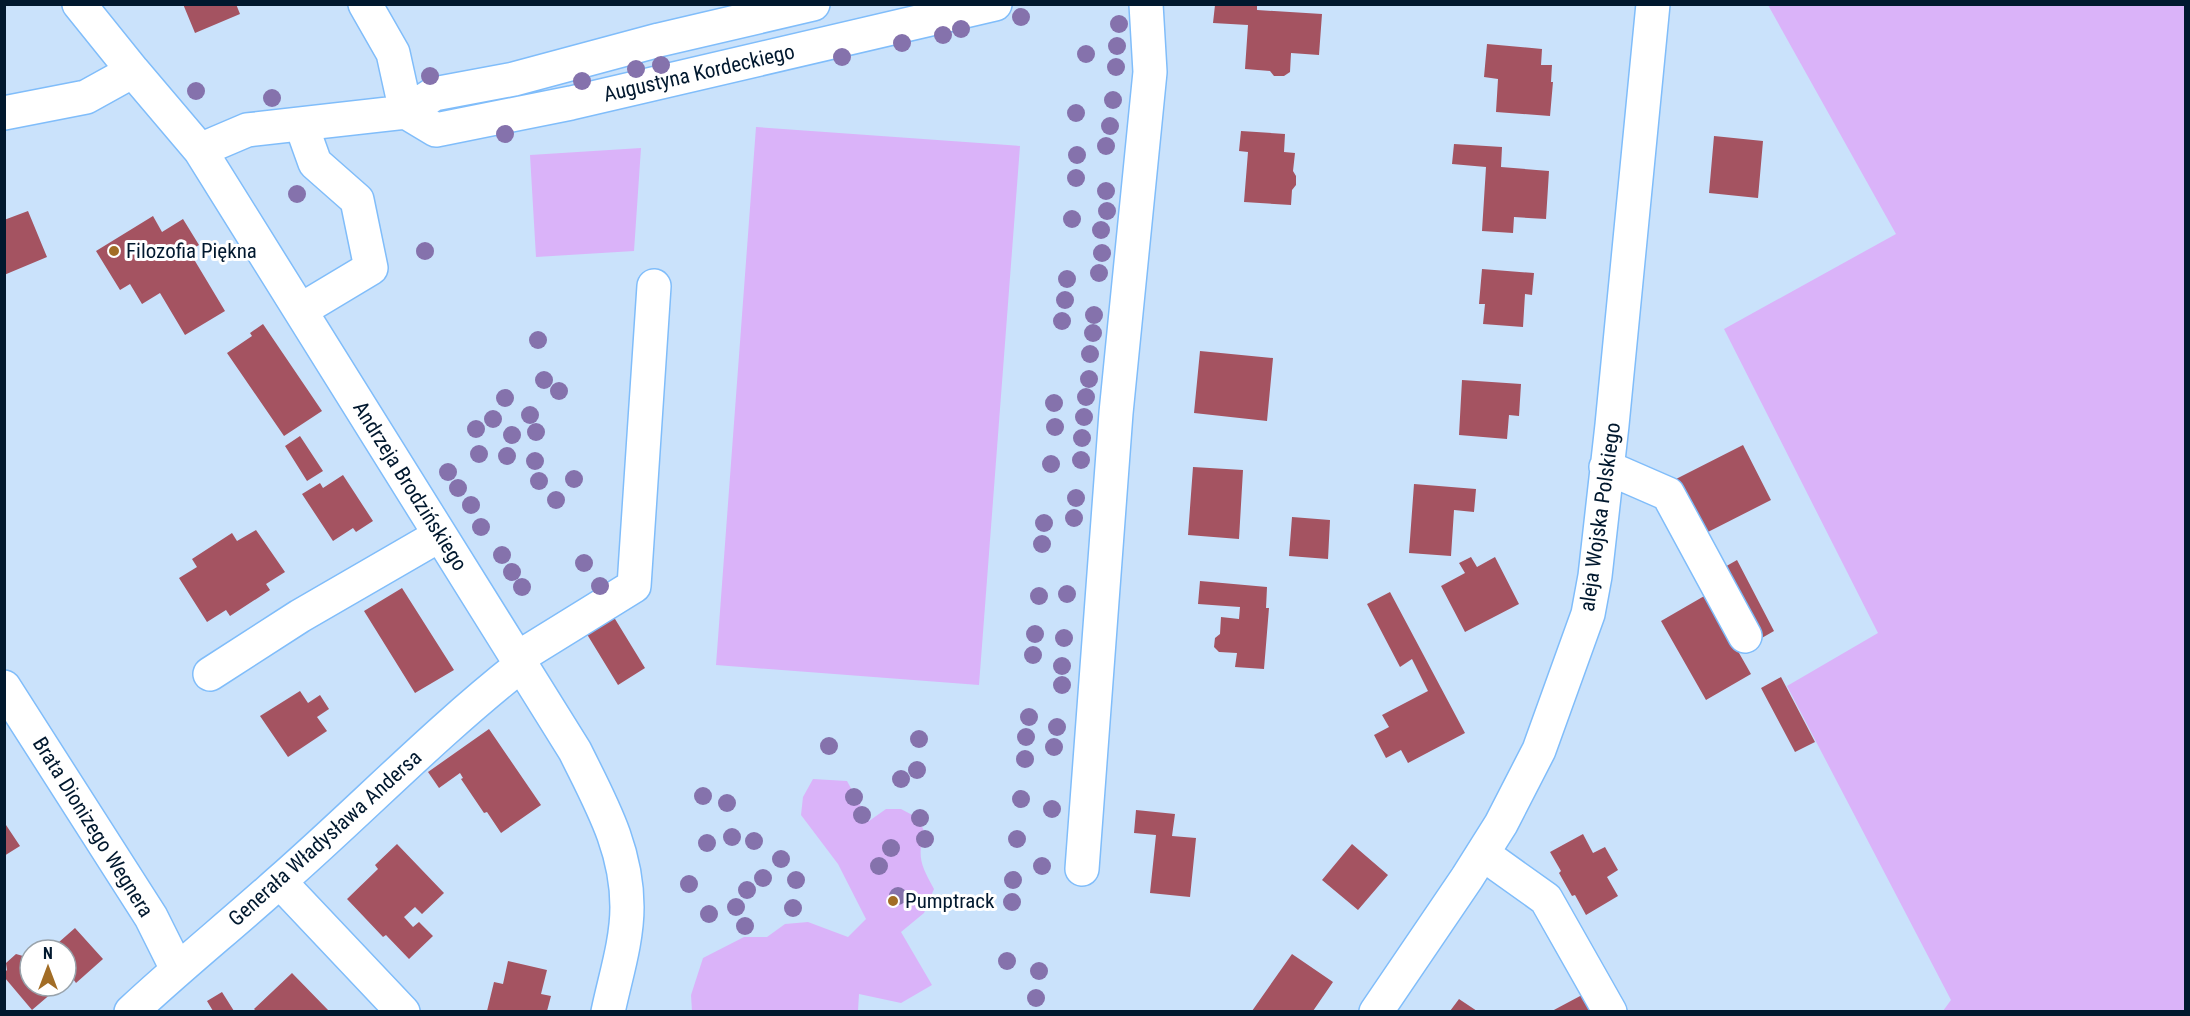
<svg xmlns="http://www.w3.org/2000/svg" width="2190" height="1016" font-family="'Roboto Condensed',sans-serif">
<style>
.green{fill:#dab3f9}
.building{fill:#a45361}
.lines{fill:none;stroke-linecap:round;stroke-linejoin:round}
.minor-casing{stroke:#80bdfa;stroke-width:36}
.minor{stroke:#fff;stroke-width:33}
.tree{fill:#8572ac}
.poi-dot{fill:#a26d26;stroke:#fff;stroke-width:2}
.labels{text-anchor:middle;stroke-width:6;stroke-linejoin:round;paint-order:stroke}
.street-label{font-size:21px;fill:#01182e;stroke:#fff}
.poi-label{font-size:21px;fill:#01182e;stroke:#fff;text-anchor:start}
</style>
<rect width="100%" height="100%" fill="#cae2fb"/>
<!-- green -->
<path class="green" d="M1768,5h417v1006h-242l8,-11 -164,-314 91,-53 -154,-304 172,-95z
M756,127l264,19 -41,539 -263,-20z
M641,148l-7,103 -98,6 -6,-102z
M813,779l34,2 22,40 17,-12h15l17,9 6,13c-7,27 -3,34 10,58l-10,24 -23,19 31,53 -31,18 -42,-9 -1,17h-166l-1,-16 12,-37 41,-21h23l18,-13 23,-2 40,15 18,-18 -28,-55 -37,-49 2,-18z"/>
<!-- building -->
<path class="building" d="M183,4h53l4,10 -45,19z
M1215,5h42v5l65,4 -3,41 -28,-2 -1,19 -6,4h-10l-4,-5 -25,-2 3,-44 -35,-2z
M1487,44l55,5 -1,16h11l-1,17h2l-3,34 -54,-4 2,-33 -14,-2z
M1241,131l44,3 -1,18 11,1 -2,18 3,5v9l-4,5 -1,15 -47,-3 4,-50 -9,-1z
M1714,136l49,5 -5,57 -49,-5z
M1454,144l48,3 -1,20 48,4 -3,48 -32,-2 -1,16 -31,-2 4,-64 -34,-3z
M28,211l19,46 -43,18v-55z
M153,216l9,16 21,-13 16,26 -10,6 36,60 -40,24 -25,-42 -18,11 -12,-20 -10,6 -24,-39z
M1482,269l52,4 -2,22 -7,-1 -2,33 -40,-3 2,-20h-6z
M263,324l59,87 -38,25 -57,-83 25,-17 -2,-3z
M1200,351l73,7 -6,63 -73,-8z
M1462,380l59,4 -2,32 -10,-1 -2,24 -48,-4z
M300,436l23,35 -16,10 -22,-35z
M1743,445l28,55 -67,34 -28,-55z
M1193,467l50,3 -4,69 -51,-4z
M343,475l30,46 -17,11 -3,-4 -20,13 -31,-47 18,-11 3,5z
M1414,484l62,5 -2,23 -20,-2 -3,46 -42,-3z
M1292,517l38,3 -2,39 -39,-3z
M256,530l29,42 -19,12 4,6 -40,26 -4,-6 -19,12 -28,-44 18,-11 -5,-8 40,-26 5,8z
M1471,557l6,10 18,-10 24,47 -54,28 -24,-46 24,-13 -6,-10z
M1737,560l37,71 -14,8 -37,-71z
M1200,581l67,6 -1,21h3l-5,61 -29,-2 2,-14 -18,-1 -5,-5 1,-9 5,-4 1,-17 18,2 1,-12 -42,-3z
M402,588l52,82 -39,23 -51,-82z
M1390,592l75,141 -57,30 -7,-13 -15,8 -12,-23 15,-8 -7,-12 46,-24 -16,-32 -12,8 -33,-63z
M1706,595l45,79 -45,26 -45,-79z
M612,614l33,54 -27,17 -33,-54z
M1781,677l34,65 -20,10 -34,-64z
M300,691l8,12 12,-8 9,14 -12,8 10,14 -39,26 -28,-41z
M489,729l52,76 -40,28 -14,-21 -3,1 -23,-34 2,-1 -3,-5 -21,15 -11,-16z
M1136,810l39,4 -3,22 24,2 -6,59 -40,-4 6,-58 -22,-2z
M4,822l16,24 -16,10z
M1583,834l10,19 12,-6 13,23 -11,7 11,19 -32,19 -11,-20 -3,1 -13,-23 2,-2 -11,-19z
M397,844l47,49 -22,21 -7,-7 -11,10 9,10 6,-5 14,14 -24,23 -23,-24 -3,2 -36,-38 31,-30 -3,-4z
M1352,844l36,31 -30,35 -36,-30z
M75,928l28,31 -27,24 -5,-7 -5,4v-30h-16z
M28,952l2,34h30l-28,24 -27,-32v-6l2,-2 -1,-7 10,-9 7,2z
M1292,954l41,28 -20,29h-61z
M508,961l39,9 -6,24 10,2 -4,15h-60l7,-29 9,2z
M292,973l37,38h-73l-2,-2z
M222,992l12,19h-21l-6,-10z
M1582,995l9,16h-39z
M1459,999l18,12h-27z"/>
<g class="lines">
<defs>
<path id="minor" d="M79,4l54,67 67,79 375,601c25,51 52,97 52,156 0,35 -12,71 -19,105
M365,4l28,49 13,59
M406,112l30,18 135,-27 424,-99
M4,113l82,-16 47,-26
M200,150l47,-20 159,-18 28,-18 80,-15 145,-39 154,-36
M301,310l70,-42 -14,-68 -42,-37 -14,-39
M1606,467l62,27 77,142
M516,659l118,-73 20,-300
M210,674l90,-58 140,-81
M4,687l147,230 26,52
M1483,854l63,45 64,113
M1082,869l34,-456 34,-341 -4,-68
M280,882l123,130
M131,1012c48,-45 99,-86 148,-130 81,-71 156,-149 241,-216
M1376,1012l91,-134 34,-54 38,-74 49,-136 7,-38 17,-151 41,-421"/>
</defs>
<!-- minor casing -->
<use href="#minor" class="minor-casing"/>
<!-- minor -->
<use href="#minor" class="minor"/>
</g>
<!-- trees -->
<g class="tree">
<circle cx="1021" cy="17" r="9"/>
<circle cx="1119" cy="24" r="9"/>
<circle cx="961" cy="29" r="9"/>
<circle cx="943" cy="35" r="9"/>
<circle cx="902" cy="43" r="9"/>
<circle cx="1117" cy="46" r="9"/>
<circle cx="1086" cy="54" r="9"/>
<circle cx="842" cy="57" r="9"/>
<circle cx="661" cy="65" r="9"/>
<circle cx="1116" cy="67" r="9"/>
<circle cx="636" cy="69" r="9"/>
<circle cx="430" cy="76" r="9"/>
<circle cx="582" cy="81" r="9"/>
<circle cx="196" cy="91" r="9"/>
<circle cx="272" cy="98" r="9"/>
<circle cx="1113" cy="100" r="9"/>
<circle cx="1076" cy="113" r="9"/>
<circle cx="1110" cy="126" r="9"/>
<circle cx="505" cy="134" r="9"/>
<circle cx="1106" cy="146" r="9"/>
<circle cx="1077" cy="155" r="9"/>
<circle cx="1076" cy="178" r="9"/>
<circle cx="1106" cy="191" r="9"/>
<circle cx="297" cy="194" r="9"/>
<circle cx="1107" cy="211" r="9"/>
<circle cx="1072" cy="219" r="9"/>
<circle cx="1101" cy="230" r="9"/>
<circle cx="425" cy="251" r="9"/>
<circle cx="1102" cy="253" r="9"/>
<circle cx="1099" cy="273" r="9"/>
<circle cx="1067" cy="279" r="9"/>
<circle cx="1065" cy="300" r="9"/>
<circle cx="1094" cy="315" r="9"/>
<circle cx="1062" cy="321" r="9"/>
<circle cx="1093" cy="333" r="9"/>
<circle cx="538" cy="340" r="9"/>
<circle cx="1090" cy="354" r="9"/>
<circle cx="1089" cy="379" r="9"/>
<circle cx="544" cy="380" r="9"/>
<circle cx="559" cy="391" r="9"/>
<circle cx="1086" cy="397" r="9"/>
<circle cx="505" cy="398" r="9"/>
<circle cx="1054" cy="403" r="9"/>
<circle cx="530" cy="415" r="9"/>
<circle cx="1084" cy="417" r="9"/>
<circle cx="493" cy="419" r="9"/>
<circle cx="1055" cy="427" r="9"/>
<circle cx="476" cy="429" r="9"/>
<circle cx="536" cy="432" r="9"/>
<circle cx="512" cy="435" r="9"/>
<circle cx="1082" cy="438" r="9"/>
<circle cx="479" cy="454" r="9"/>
<circle cx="507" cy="456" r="9"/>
<circle cx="1081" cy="460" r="9"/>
<circle cx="535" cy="461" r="9"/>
<circle cx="1051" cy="464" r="9"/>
<circle cx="448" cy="472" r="9"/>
<circle cx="574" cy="479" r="9"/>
<circle cx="539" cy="481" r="9"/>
<circle cx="458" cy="488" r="9"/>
<circle cx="1076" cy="498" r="9"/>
<circle cx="556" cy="500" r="9"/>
<circle cx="471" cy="505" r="9"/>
<circle cx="1074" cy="518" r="9"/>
<circle cx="1044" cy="523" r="9"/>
<circle cx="481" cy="527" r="9"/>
<circle cx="1042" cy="544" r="9"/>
<circle cx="502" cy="555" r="9"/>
<circle cx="584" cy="563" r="9"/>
<circle cx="512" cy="572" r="9"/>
<circle cx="600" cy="586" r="9"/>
<circle cx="522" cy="587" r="9"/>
<circle cx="1067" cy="594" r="9"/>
<circle cx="1039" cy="596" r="9"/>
<circle cx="1035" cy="634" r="9"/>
<circle cx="1064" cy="638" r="9"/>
<circle cx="1033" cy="655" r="9"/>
<circle cx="1062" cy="666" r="9"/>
<circle cx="1062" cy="685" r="9"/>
<circle cx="1029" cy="717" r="9"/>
<circle cx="1057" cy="727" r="9"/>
<circle cx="1026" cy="737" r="9"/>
<circle cx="919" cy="739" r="9"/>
<circle cx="829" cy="746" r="9"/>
<circle cx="1054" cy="747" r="9"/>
<circle cx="1025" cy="759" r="9"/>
<circle cx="917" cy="770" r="9"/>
<circle cx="901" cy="779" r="9"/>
<circle cx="703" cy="796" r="9"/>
<circle cx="854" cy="797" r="9"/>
<circle cx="1021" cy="799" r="9"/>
<circle cx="727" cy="803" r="9"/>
<circle cx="1052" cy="809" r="9"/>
<circle cx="862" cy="815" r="9"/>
<circle cx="920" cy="818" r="9"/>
<circle cx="732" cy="837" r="9"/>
<circle cx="925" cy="839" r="9"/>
<circle cx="1017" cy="839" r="9"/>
<circle cx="754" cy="841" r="9"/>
<circle cx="707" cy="843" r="9"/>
<circle cx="891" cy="848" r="9"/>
<circle cx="781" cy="859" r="9"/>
<circle cx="879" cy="866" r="9"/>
<circle cx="1042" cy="866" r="9"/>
<circle cx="763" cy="878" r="9"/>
<circle cx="796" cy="880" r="9"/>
<circle cx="1013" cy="880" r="9"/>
<circle cx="689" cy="884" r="9"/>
<circle cx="747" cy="890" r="9"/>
<circle cx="898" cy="896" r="9"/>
<circle cx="1012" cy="902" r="9"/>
<circle cx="736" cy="907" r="9"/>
<circle cx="793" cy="908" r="9"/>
<circle cx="709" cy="914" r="9"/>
<circle cx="745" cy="926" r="9"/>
<circle cx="1007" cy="961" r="9"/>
<circle cx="1039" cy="971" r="9"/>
<circle cx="1036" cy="998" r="9"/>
</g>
<!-- markers -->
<g class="poi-dot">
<circle cx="114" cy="251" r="6"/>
<circle cx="893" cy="901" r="6"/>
</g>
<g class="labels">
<!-- street labels -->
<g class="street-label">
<text transform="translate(699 73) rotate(-13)" y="7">Augustyna Kordeckiego</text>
<text transform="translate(410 486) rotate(58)" y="7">Andrzeja Brodzińskiego</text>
<text transform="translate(1600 517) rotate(-82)" y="7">aleja Wojska Polskiego</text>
<text transform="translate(93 827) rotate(58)" y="7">Brata Dionizego Wegnera</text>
<text transform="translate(325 838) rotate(-42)" y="7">Generała Władysława Andersa</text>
</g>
<!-- poi labels -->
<g class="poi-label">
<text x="126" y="258">Filozofia Piękna</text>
<text x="905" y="908">Pumptrack</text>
</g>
</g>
<!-- border -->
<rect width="2190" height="1016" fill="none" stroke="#01182e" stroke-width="12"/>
<!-- north arrow -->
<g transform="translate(48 968)"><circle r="28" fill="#ffffff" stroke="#99a3ab" stroke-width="1.5"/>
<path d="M0-4.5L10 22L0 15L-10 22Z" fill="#a26d26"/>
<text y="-9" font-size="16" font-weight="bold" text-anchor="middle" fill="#01182e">N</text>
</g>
</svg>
